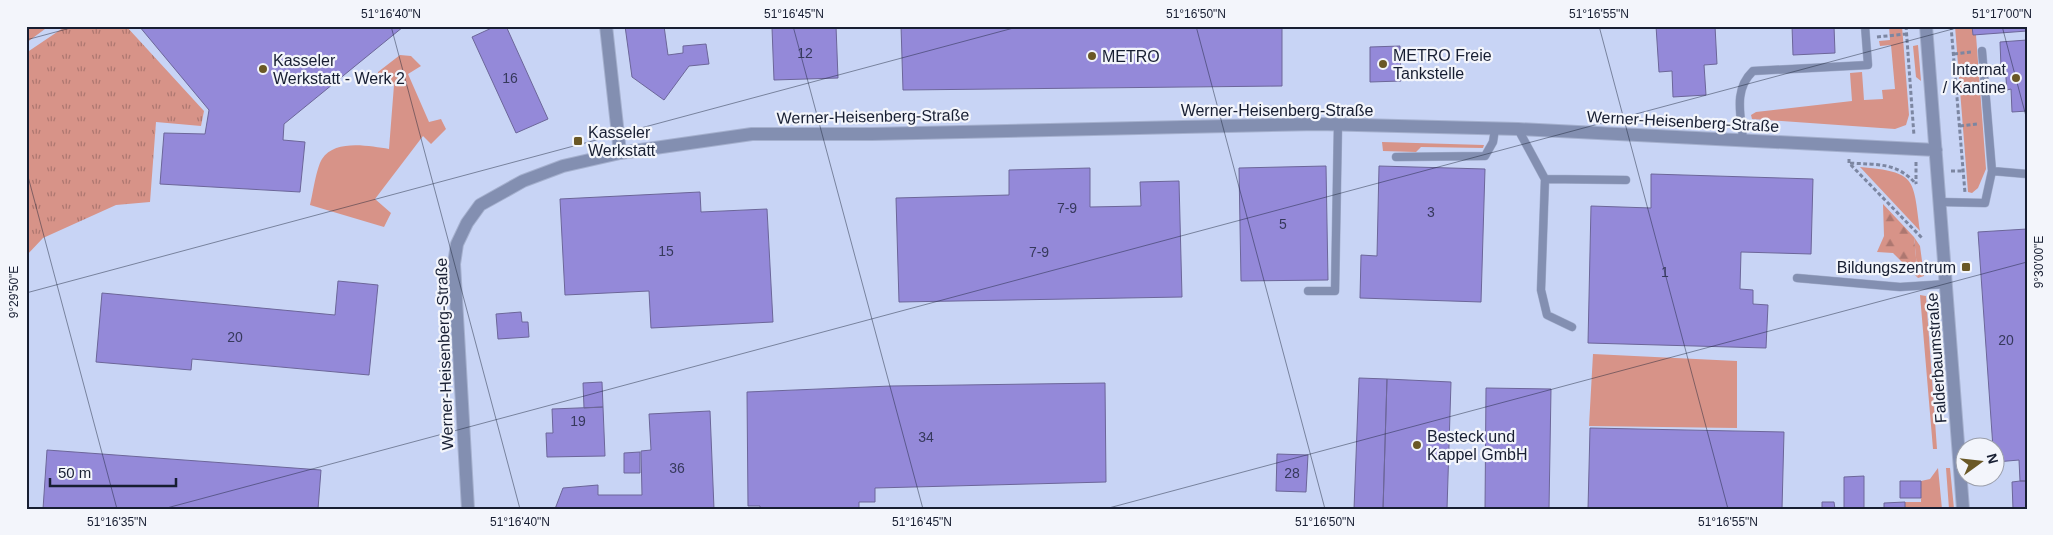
<svg xmlns="http://www.w3.org/2000/svg" width="2053" height="535" font-family="Helvetica,sans-serif">
<style>
.grass{fill:#d79388}
.forest{fill:url(#forest-firs)}
.park{fill:url(#park-tufts)}
.building{fill:#9489d9;stroke:#6c6699}
.lines{fill:none;stroke-linecap:round;stroke-linejoin:round}
.lane-casing{stroke:#a5b0ce;stroke-width:9}
.street-casing{stroke:#a5b0ce;stroke-width:14}
.path{stroke:#7c86a1;stroke-width:3;stroke-dasharray:4 2.5;stroke-linecap:butt}
.lane{stroke:#838fb1;stroke-width:8}
.street{stroke:#838fb1;stroke-width:12}
.ticks{fill:none;stroke:#171e32;stroke-width:1;stroke-opacity:0.45}
.poi-dot{fill:#6a5826;stroke:#f3f5fb;stroke-width:2}
.labels{text-anchor:middle;stroke-width:4.5;stroke-linejoin:round;paint-order:stroke}
.number-label{font-size:14px;fill:#36395c}
.poi-label{font-size:16px;fill:#171e32;stroke:#f3f5fb;text-anchor:start}
.street-label{font-size:16px;fill:#171e32;stroke:#f3f5fb}
.neatline{fill:none;stroke:#171e32;stroke-width:2}
.ticks-label{font-size:12px;text-anchor:middle;fill:#171e32}
</style>
<defs>
<pattern id="forest-firs" width="22" height="20" patternUnits="userSpaceOnUse" patternTransform="scale(1.25)"><rect width="22" height="20" fill="#d79388"/><path d="M5 1l3.5 6h-7zM16 11l3.5 6h-7z" fill="#ad7770"/></pattern>
<pattern id="park-tufts" width="24" height="20" patternUnits="userSpaceOnUse" patternTransform="scale(1.25)"><rect width="24" height="20" fill="#d79388"/><path d="M3 7l-1-3M5 7V3M7 7l1-3M15 17l-1-3M17 17v-4M19 17l1-3" fill="none" stroke="#ad7770"/></pattern>
</defs>
<rect width="100%" height="100%" fill="#c8d4f5"/>
<!-- grass -->
<path class="grass" d="M26,26h23l-23,17z
M1889,26h13l7,89 -3,10 -11,4 -143,-10 -1,-4 5,-3 96,-11 -2,-28 12,-1 2,28 19,-1 -1,-9 13,-1 -4,-44 -11,1 -1,-5 11,-1z
M1955,26h17l1,9h3l10,134 -8,19 -6,5 -4,-1z
M1918,45l3,36 -5,-4 -3,-31z
M400,55l11,1 10,10 -13,8 21,48 12,-3 5,10 -15,15 -8,-8 -48,63 16,14 -7,14 -74,-22c3,-12 6,-36 12,-46 13,-20 47,-13 67,-10l5,-64 -16,-1v-12z
M1382,142l102,3 -1,3 -62,-1 -5,5 -33,-1z
M1860,167c57,5 53,11 60,64z
M1914,237l6,9 4,30 -6,2z
M1920,295l6,1 11,153h-4z
M1593,354l144,7v67l-148,-2z
M1938,468l4,41h-37v-7h16v-21l9,-2z
M1946,468h4l4,41h-5z"/>
<!-- forest -->
<path class="forest" d="M1883,204l31,33 4,41 -25,-25 -16,-1 7,-16z"/>
<!-- park -->
<path class="park" d="M66,26h60l78,85 -3,15 -45,-4 -6,80 -34,3 -73,33 -17,18v-203z"/>
<!-- building -->
<path class="building" d="M139,26h263l1,1 -119,97 -1,16 22,2 -5,50 -140,-8 4,-51 41,1 4,-24z
M496,26h10l42,93 -32,14 -44,-96z
M625,26h39l4,29 15,-2v-7l23,-2 3,20 -20,2 -25,34 -32,-23z
M836,26l2,52 -64,2 -2,-52z
M901,26h381v60l-379,4z
M1656,26h59l2,38 -13,1 2,30 -33,2 -1,-26 -13,1z
M1792,26h42l1,27 -42,2z
M1972,26h55v5l-54,4z
M2027,40v71l-15,1 -1,-23 -4,1 -2,-23h-4l-1,-25z
M1400,46l1,35 -31,1v-35z
M1326,166l2,114 -87,1 -2,-113z
M1379,166l106,3 -4,133 -121,-4 1,-43 16,1z
M1090,168v39l51,-1 -1,-24 39,-1 3,116 -283,5 -3,-104 113,-3v-25z
M1651,174l162,5 -2,75 -70,-2 -1,37 13,1v14l15,1 -2,43 -178,-5 3,-137 60,2z
M700,192l1,20 66,-3 6,113 -122,6 -2,-37 -84,4 -5,-96z
M2027,229v252h-7l-1,-21 -23,2v-14h-3l-15,-216z
M338,281l40,4 -9,90 -177,-16 -1,11 -95,-8 6,-69 233,22z
M521,312l1,10h6l1,15 -31,2 -2,-25z
M1359,378l28,1 -4,130h-29z
M1387,379l64,3 -4,127h-64z
M602,382l1,25 -19,1 -1,-25z
M1105,383l1,99 -231,6v14h-16v7h-99v-3h-12l-1,-114 144,-6z
M1486,388l65,1 -2,120h-64z
M603,407l2,49 -58,1 -1,-24h7l-1,-24z
M710,411l4,98h-159l8,-21 35,-3v10h44l-1,-44 10,-1 -2,-36z
M1590,428l194,4 -2,77h-194z
M47,450l274,20 -3,39h-275z
M640,452v21h-16v-20z
M1277,454l31,1 -2,37 -30,-1z
M1864,476v33h-20v-32z
M1900,481h21v17h-21z
M2020,481h7v28h-14l-1,-27z
M1822,502h12l1,7h-13z
M1905,502v7h-21v-6z"/>
<g class="lines">
<defs>
<path id="lane" d="M1518,129l27,50 -4,111 6,25 25,12
M1743,140c-2,-25 -10,-50 10,-69l115,-6 -3,-39
M1396,157l89,-1 8,-14 2,-13
M1992,171l35,3
M1545,179l81,1
M1940,202l45,1 7,-32 -10,-120
M1797,278l103,9 47,-3
M1308,291h27l3,-167"/>
<path id="street" d="M606,26l14,127
M1926,26l37,483
M468,509l-14,-245 3,-20 10,-21 13,-18 43,-24 40,-15 57,-13 132,-19h120l446,-10 200,5 418,21"/>
</defs>
<!-- lane casing -->
<use href="#lane" class="lane-casing"/>
<!-- street casing -->
<use href="#street" class="street-casing"/>
<!-- path -->
<path class="path" d="M1906,26l8,110
M1951,26l14,167
M1877,37l29,-3
M1954,54l17,-2
M1960,126l17,-2
M1849,159v4l74,76
M1916,162v22
M1850,163c27,2 47,-1 66,21
M1951,171h12"/>
<!-- lane -->
<use href="#lane" class="lane"/>
<!-- street -->
<use href="#street" class="street"/>
</g>
<!-- ticks -->
<path class="ticks" d="M391,26l129,483M793,26l130,483M1196,26l129,483M1599,26l129,483M2002,26l25,94M26,40l52,-14M26,169l91,340M26,293l995,-267M163,509l1801,-483M1105,509l922,-247"/>
<!-- markers -->
<g class="poi-dot">
<circle cx="1092" cy="56" r="5"/>
<circle cx="1383" cy="64" r="5"/>
<circle cx="263" cy="69" r="5"/>
<circle cx="2016" cy="78" r="5"/>
<rect x="573" y="136" width="10" height="10" rx="2.5"/>
<rect x="1961" y="262" width="10" height="10" rx="2.5"/>
<circle cx="1417" cy="445" r="5"/>
</g>
<g class="labels">
<!-- number labels -->
<g class="number-label">
<text x="805" y="58">12</text>
<text x="510" y="83">16</text>
<text x="1067" y="213">7-9</text>
<text x="1431" y="217">3</text>
<text x="1283" y="229">5</text>
<text x="666" y="256">15</text>
<text x="1039" y="257">7-9</text>
<text x="1665" y="277">1</text>
<text x="235" y="342">20</text>
<text x="2006" y="345">20</text>
<text x="578" y="426">19</text>
<text x="926" y="442">34</text>
<text x="677" y="473">36</text>
<text x="1292" y="478">28</text>
</g>
<!-- poi labels -->
<g class="poi-label">
<text x="1393" y="61">METRO Freie<tspan x="1393" dy="18">Tankstelle</tspan></text>
<text x="1102" y="62">METRO</text>
<text x="273" y="66">Kasseler<tspan x="273" dy="18">Werkstatt - Werk 2</tspan></text>
<text x="2006" y="75" text-anchor="end">Internat<tspan x="2006" dy="18">/ Kantine</tspan></text>
<text x="588" y="138">Kasseler<tspan x="588" dy="18">Werkstatt</tspan></text>
<text x="1956" y="273" text-anchor="end">Bildungszentrum</text>
<text x="1427" y="442">Besteck und<tspan x="1427" dy="18">Kappel GmbH</tspan></text>
</g>
<!-- street labels -->
<g class="street-label">
<text x="1277" y="116">Werner-Heisenberg-Straße</text>
<text transform="translate(873 116) rotate(-1)" y="6">Werner-Heisenberg-Straße</text>
<text transform="translate(1683 121) rotate(3)" y="6">Werner-Heisenberg-Straße</text>
<text transform="translate(444 354) rotate(-92)" y="6">Werner-Heisenberg-Straße</text>
<text transform="translate(1936 358) rotate(-94)" y="6">Falderbaumstraße</text>
</g>
</g>
<!-- border -->
<rect width="2053" height="535" fill="none" stroke="#f3f5fb" stroke-width="55"/>
<!-- north arrow -->
<g transform="translate(1980 462) rotate(75)"><circle r="24" fill="#f3f5fb" stroke="#9b9fab"/>
<path d="M0-4L9 19L0 12L-9 19Z" fill="#6a5826"/>
<text y="-8" font-size="14" font-weight="bold" text-anchor="middle" fill="#171e32">N</text>
</g>
<!-- scale -->
<path d="M50 478v8h126v-8" fill="none" stroke="#171e32" stroke-width="2.5"/>
<text x="58" y="478" font-size="15" fill="#171e32" stroke="#f3f5fb" stroke-width="4" paint-order="stroke">50 m</text>
<rect x="28" y="28" width="1998" height="480" class="neatline"/>
<g class="ticks-label">
<text x="391" y="18">51°16'40"N</text>
<text x="794" y="18">51°16'45"N</text>
<text x="1196" y="18">51°16'50"N</text>
<text x="1599" y="18">51°16'55"N</text>
<text x="2002" y="18">51°17'00"N</text>
<text transform="translate(2039 262) rotate(-90)" y="4">9°30'00"E</text>
<text transform="translate(14 292) rotate(-90)" y="4">9°29'50"E</text>
<text x="117" y="526">51°16'35"N</text>
<text x="520" y="526">51°16'40"N</text>
<text x="922" y="526">51°16'45"N</text>
<text x="1325" y="526">51°16'50"N</text>
<text x="1728" y="526">51°16'55"N</text>
</g>
</svg>
